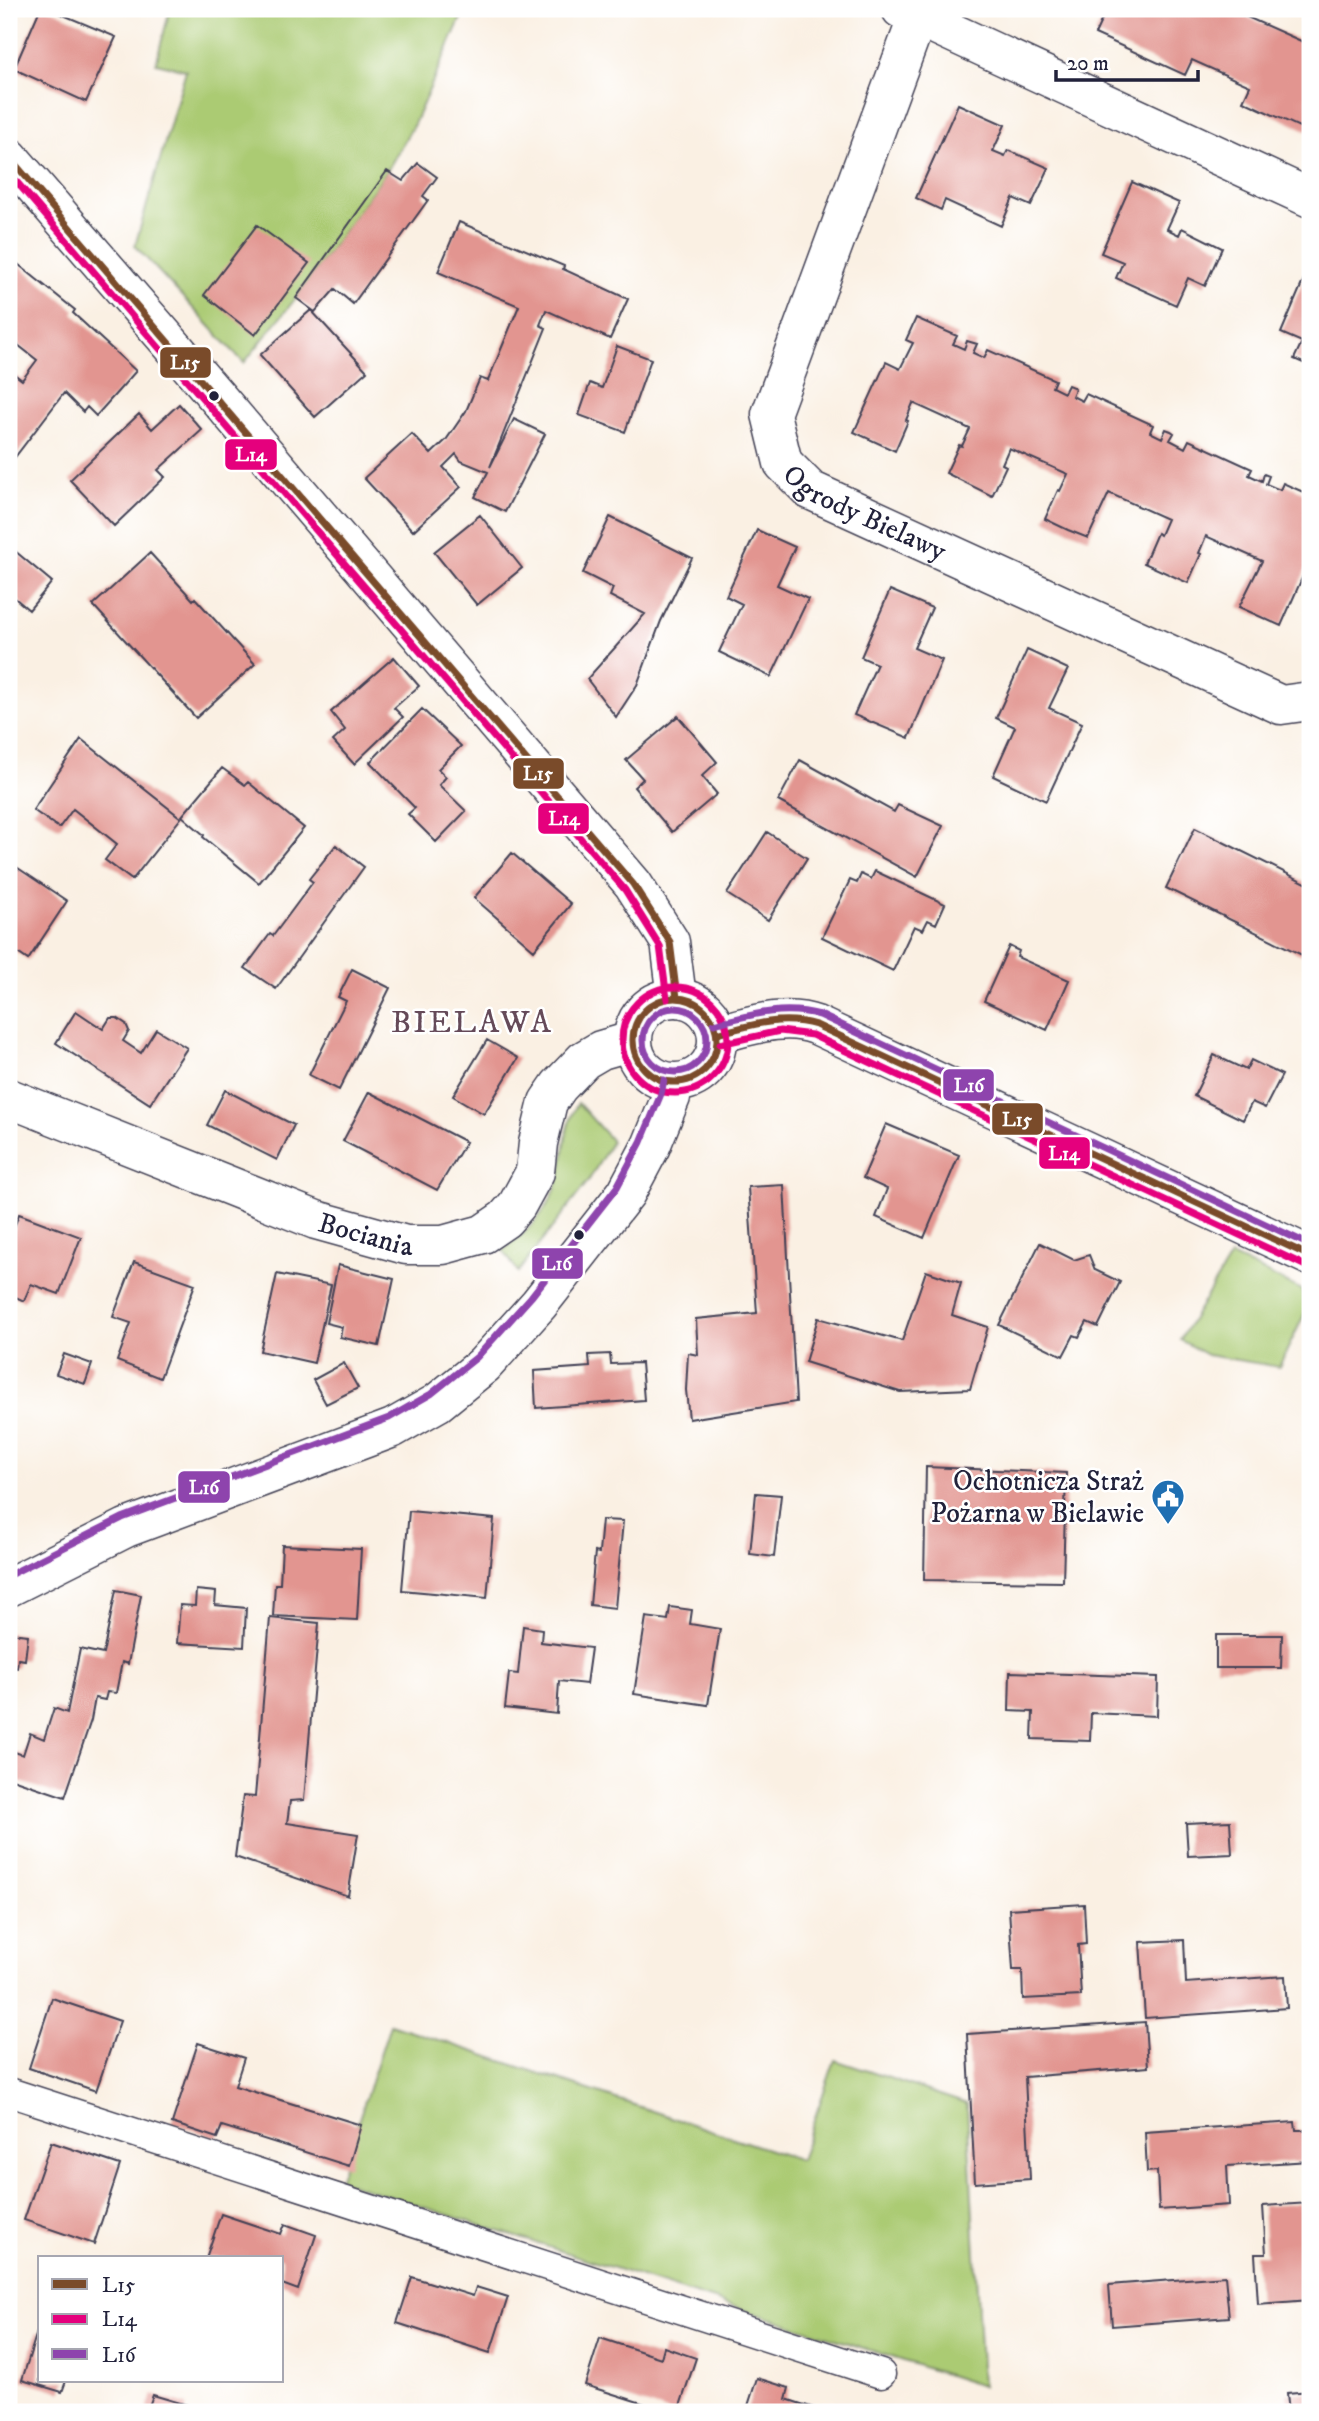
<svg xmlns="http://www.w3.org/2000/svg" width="1319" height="2421" font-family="'IM FELL DW Pica',serif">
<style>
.green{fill:#abcb73;stroke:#667657;stroke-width:2}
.building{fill:#e29590}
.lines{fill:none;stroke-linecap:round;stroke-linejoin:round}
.service-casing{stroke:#424154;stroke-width:31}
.minor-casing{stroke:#424154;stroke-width:41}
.tertiary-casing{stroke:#424154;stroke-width:41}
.service{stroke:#fff;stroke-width:28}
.minor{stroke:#fff;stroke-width:38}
.tertiary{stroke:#fff;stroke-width:38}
.bus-1-casing{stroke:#fff;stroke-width:12}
.bus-2-casing{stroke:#fff;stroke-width:12}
.bus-3-casing{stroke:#fff;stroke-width:12}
.bus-1{stroke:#7a4b2a;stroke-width:7}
.bus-2{stroke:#e5007d;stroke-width:7}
.bus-3{stroke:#8e44ad;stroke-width:7}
.bus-dot{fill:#22223b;stroke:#fff;stroke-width:2.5}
.labels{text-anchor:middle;stroke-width:5;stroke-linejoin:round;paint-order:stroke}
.street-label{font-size:28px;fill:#22223b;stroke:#fff}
.poi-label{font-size:28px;fill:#22223b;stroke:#fff;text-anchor:end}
.quarter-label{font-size:32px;letter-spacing:2px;fill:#654a59;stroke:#fff}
.line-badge{stroke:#fff;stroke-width:2.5}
.badge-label{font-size:19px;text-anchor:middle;font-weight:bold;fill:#fff}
</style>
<rect width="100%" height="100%" fill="#fff"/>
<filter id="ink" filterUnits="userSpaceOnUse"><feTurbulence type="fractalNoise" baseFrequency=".0143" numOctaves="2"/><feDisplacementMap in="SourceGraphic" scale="14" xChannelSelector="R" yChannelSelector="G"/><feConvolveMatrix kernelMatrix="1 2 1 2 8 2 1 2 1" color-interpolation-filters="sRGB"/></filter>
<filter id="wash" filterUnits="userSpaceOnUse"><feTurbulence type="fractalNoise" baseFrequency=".00686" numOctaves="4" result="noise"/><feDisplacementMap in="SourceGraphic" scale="28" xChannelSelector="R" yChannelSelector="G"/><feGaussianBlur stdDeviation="1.57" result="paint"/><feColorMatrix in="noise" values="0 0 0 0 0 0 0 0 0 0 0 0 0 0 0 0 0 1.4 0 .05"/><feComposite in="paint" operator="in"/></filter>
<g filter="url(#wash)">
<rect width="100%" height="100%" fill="#faf0e3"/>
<!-- green -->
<path class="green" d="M170,9h295l-51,115 -27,47 -91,127 -52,65 -109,-117 51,-176 -30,-7z
M578,1103l34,38 -23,39 -71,92 -15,-22c29,-21 53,-47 59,-84 4,-23 3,-42 16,-63z
M1231,1256l71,34 4,21 -27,56 -72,-12 -27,-15z
M390,2024l410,136 35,-100 132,44 15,282 -643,-206z"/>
<g id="blocks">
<!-- building -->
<path class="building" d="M40,9h9l67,28 -30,65 -72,-33z
M1080,9h149l81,36v82l-2,4 -65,-30 7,-15 -58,-26 -7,15 -90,-41 7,-15z
M958,104l47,21 -12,26 12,5 3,-6 41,18 -18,38 -18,-8 -12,28 -56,-26 -4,10 -25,-12z
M418,163l19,14 -14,19 5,4 -75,104 -18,-15 -20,23 -19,-14 91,-127 16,10z
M1132,182l47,21 -12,26 12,6 3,-7 40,20 -17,38 -17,-8 -12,27 -60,-27 7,-16 -22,-9z
M459,222l105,44 -1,3 65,30 -18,40 -64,-29 -6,15 6,3 -56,139 24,-48 31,15 -40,78 -30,-15 13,-25 -27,-11 -5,-7 -13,13 18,20 -48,44 -49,-53 48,-44 19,20 15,-14 20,-29 14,-33 8,3 31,-75 -81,-34z
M257,225l52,38 -54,72 -51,-40z
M9,257l66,53 -2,3 63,58 -40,45 -9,-9 -4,5 -19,-19 -55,72v-95l13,10 15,-20 -28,-22z
M1310,265v101l-16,-7 8,-17 -21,-9z
M311,310l56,61 -52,46 -55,-62z
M916,318l41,18 -4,8 11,5 3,-8 10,3 -4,9 11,5 4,-8 67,30 -3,7 12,6 4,-8 5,2 2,2 -3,7 10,5 4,-7 67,31 -3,7 12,6 4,-9 5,2 3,2 -4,7 15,8 4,-8 63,29 -3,6 13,6 2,-7 5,2 -3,8 14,6 3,-7 27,12v65l-29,66 -42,-19 23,-46 -56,-25 -7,17 2,1 -13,29 -44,-20 13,-30 3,2 7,-16 -58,-26 -21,45 -20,-8 -23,-11 13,-29 2,1 8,-17 -59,-26 -7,16 4,2 -14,30 -46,-23 13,-28 3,1 8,-17 -57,-26 -7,17 2,1 -13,30 -41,-19 32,-70 14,7 13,-26 -7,-3z
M617,346l34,13 -26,73 -46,-17 11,-32 12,5z
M179,404l23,26 -44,40 7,7 -51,49 -44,-46 69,-66 13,15z
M480,515l42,53 -45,37 -43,-53z
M610,517l82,41 -31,63 -24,64 -21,32 -29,-38 58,-65 -35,-18 3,-8 -30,-15z
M757,530l38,17 -18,38 31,14 -37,78 -52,-25 23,-48 -16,-8z
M9,546l43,36 -23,28 -20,-17z
M150,553l43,47 2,-2 60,66 -59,54 -103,-113z
M890,590l42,18 -18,40 28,12 -33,78 -55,-23 23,-51 -16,-7z
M1027,650l41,19 -19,39 33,15 -36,78 -53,-25 22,-49 -19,-9z
M394,657l25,29 -25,22 9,9 -49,47 -21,-23 12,-11 -14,-18z
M422,709l39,37 -23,23 8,8 -7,8 27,26 -30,31 -28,-28 7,-6 -45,-46z
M678,716l39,46 -15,14 15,18 -45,38 -38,-45 9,-8 -17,-19z
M81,739l100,79 -49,62 -27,-20 12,-16 -44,-35 -14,19 -26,-18z
M800,760l94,52 4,-7 45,21 -26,51 -139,-76z
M222,768l23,17 3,-3 56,46 -45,55 -56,-46 1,-2 -22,-19z
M1195,828l115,57v74l-144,-71z
M767,832l40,26 -39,62 -41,-26z
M336,845l28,22 -88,122 -31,-21 25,-34 3,2 40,-54 -4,-3z
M512,853l59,51 -37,46 -60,-52z
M9,862l58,39 -39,59 -19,-13z
M875,871l70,33 -9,20 -8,-4 -5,10 -9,-4 -21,45 -71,-34 28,-57 7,3 4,-9 10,5z
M1009,946l10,5 -2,6 52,23 -22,50 -63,-29z
M352,969l38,19 -51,102 -30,-15 37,-74 -8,-4z
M76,1011l27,18 7,-11h7l9,6 3,7 -6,10 18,12 15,-24 31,19 -37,56 -94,-61z
M487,1040l31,18 -34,56 -31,-18z
M1214,1055l32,15 5,-10 31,15 -17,33 -13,-6 -9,18 -49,-24z
M225,1090l69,35 -17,35 -70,-35z
M369,1092l97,50 -29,48 -94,-49z
M886,1124l73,31 -35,83 -48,-21 11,-28 -24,-11z
M784,1185l12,217 -107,17 -3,-29 2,-37 10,2 -2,-36 61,-6 -9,-126z
M19,1214l62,23 -22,57 -28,-10 -7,17 -15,-7 3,-18 -3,-1v-34z
M1040,1243l34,17 15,-5 6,15 25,12 -22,45 -11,-5 -8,15 -5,-2 -11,21 -64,-31z
M134,1262l61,22 -35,94 -43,-17 14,-38 -18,-6z
M338,1265l56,14 -15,67 -39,-9 2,-10 -16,-4z
M926,1271l35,12 -9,32 36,12 -18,62 -70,3 -95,-30 13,-44 84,23z
M277,1274l54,11 -17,78 -54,-12z
M64,1354l28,10 -7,20 -29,-10z
M610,1354l1,10 30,-1 3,37 -108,8 -2,-37 56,-4 -1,-12z
M344,1363l14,25 -32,16 -13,-24z
M926,1467l140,6 -3,109 -139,-2z
M756,1493l25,2 -7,62 -24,-3z
M409,1511l85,8 -7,79 -85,-8z
M602,1520l21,1 -8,87 -25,-3 5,-53 4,1z
M282,1545l79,4 -4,71 -84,-4 2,-32h5z
M116,1590l25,5 -13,69 -6,-2 -6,31 -9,-1 -2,8 -10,-2 -4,22 -26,77 -56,-19v-28l14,5 7,-22 14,6 10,-31 13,5 13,-64 23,5z
M196,1590l20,2 -1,13 31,3 -2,39 -67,-4 3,-38 15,1z
M670,1607l22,3 -2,14 30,5 -12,76 -74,-11 12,-77 22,3z
M270,1618l49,5 -15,177 -14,1 -3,22 71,11 -10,62 -113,-39 8,-61 12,1z
M523,1626l19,3 -1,13 50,6 -5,36 -27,-3 -2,33 -52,-6 4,-35 9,1z
M9,1633l19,2 -3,25 -7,-1 -1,9 -8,-1z
M1216,1635h66l-1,33h-65z
M1010,1672l148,5 -1,39 -66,-3 -1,28 -58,-2 1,-27 -24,-1z
M1230,1821l2,33 -44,2 -2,-33z
M1084,1904l2,40 -8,1 3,51 -58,3 -1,-29h-9l-4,-61z
M1184,1940l2,43 99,-7 2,32 -142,10 -5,-76z
M52,1998l68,23 -24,70 -67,-23z
M1145,2022l3,45 -123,10 5,102 -55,4 -8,-149z
M198,2043l46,15 -9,28 126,39 -12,41 -127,-40 -5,12 -45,-15z
M1295,2122l1,8h14v31l-83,5 2,39 -70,5 -2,-39 -10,1 -2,-40z
M51,2142l69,23 -26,79 -70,-24z
M1310,2203v97l-52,4 -3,-50h11l-3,-48z
M221,2214l60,20 4,-10 31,11 -18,55 -16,-6v-26h-76z
M1225,2276l4,41 -117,9 -3,-41z
M412,2277l61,19 3,-9 32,10 -18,56 -93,-30z
M37,2332l3,1v48h26l-4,11 -40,-12z
M600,2338l61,20 3,-11 32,11 -18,54h-8l-85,-27z
M757,2378l32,10 -3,11 40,13h-80z
M1310,2391v21h-21l-2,-19z
M153,2395l34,10 -2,7h-38z"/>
</g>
</g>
<g filter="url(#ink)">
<use href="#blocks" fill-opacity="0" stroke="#424154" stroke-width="2"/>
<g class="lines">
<defs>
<path id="service" d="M9,2092l872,282"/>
<g id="minor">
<path d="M901,9l409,189"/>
<path id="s1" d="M918,16l-147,398 12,49 27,27 471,215 29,-4"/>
<path d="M9,157l208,240 416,487 37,58 7,56"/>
<path id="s2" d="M9,1098l307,122 90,25h37l40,-11 22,-15 12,-14 18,-33 3,-29 10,-41 11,-16 25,-26 17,-10 31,-9"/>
</g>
<path id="tertiary" d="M633 1040a42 42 0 1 1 84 0a42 42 0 1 1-84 0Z
M717,1034c33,-8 67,-21 99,-9l494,231
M9,1587l117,-59 267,-100 44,-25 47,-38 55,-61 87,-111 25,-47 20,-49 3,-15"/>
</defs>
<!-- service casing -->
<use href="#service" class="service-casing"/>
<!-- minor casing -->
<use href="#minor" class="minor-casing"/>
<!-- tertiary casing -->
<use href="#tertiary" class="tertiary-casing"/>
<!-- service -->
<use href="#service" class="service"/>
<!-- minor -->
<use href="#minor" class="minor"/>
<!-- tertiary -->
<use href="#tertiary" class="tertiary"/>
<defs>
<path id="bus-1" d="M9,157l624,727 37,58 7,56
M633 1040a42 42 0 1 1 84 0a42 42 0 1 1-84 0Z
M717,1034c33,-9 65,-19 99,-9l494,231"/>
<path id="bus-2" d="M9,173l616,717 35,56 7,53
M622 1040a53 53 0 1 1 106 0a53 53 0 1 1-106 0Z
M720,1044l60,-13 32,4 494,231"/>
<path id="bus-3" d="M643 1040a32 32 0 1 1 64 0a32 32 0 1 1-64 0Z
M714,1024c36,-9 69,-19 106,-9l490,230
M9,1575l113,-57 267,-100 42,-24 46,-37 54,-60 86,-110 24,-45 20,-48 3,-14"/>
</defs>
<!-- bus-1 casing -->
<use href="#bus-1" class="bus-1-casing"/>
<!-- bus-2 casing -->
<use href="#bus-2" class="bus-2-casing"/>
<!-- bus-3 casing -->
<use href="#bus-3" class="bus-3-casing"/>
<!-- bus-1 -->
<use href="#bus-1" class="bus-1"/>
<!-- bus-2 -->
<use href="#bus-2" class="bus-2"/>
<!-- bus-3 -->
<use href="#bus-3" class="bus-3"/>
</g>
</g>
<!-- icons -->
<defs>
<symbol id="civic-pin" viewBox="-11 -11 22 30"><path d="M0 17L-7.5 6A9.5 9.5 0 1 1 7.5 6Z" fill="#1f6fb2" stroke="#fff"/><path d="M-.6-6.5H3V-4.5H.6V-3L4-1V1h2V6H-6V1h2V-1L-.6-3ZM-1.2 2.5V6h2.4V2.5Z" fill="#fff"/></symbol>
</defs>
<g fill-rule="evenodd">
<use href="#civic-pin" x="1149" y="1477" width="38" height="52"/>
</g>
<!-- markers -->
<g class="bus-dot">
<circle cx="214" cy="396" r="6"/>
<circle cx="579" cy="1235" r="6"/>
</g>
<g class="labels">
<!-- street labels -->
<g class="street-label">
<text dy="10" stroke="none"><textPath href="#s1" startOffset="572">Ogrody Bielawy</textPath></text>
<text dy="10" stroke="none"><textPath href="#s2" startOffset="382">Bociania</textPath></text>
</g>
<!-- poi labels -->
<g class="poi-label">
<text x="1144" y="1490">Ochotnicza Straż<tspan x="1144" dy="32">Pożarna w Bielawie</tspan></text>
</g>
<!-- quarter labels -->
<g class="quarter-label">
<text x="472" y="1032">BIELAWA</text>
</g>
</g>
<g class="line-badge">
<rect x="159" y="346" width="53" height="33" rx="7" fill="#7a4b2a"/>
<rect x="224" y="438" width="54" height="33" rx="7" fill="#e5007d"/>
<rect x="512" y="757" width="53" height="33" rx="7" fill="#7a4b2a"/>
<rect x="537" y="802" width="53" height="33" rx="7" fill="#e5007d"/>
<rect x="942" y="1068" width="53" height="34" rx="7" fill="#8e44ad"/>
<rect x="991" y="1102" width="53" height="34" rx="7" fill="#7a4b2a"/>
<rect x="1038" y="1136" width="53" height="34" rx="7" fill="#e5007d"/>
<rect x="531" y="1247" width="53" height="33" rx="7" fill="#8e44ad"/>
<rect x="177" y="1470" width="54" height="34" rx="7" fill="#8e44ad"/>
</g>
<g class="badge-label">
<text x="185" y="369">L15</text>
<text x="251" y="461">L14</text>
<text x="538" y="780">L15</text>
<text x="564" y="825">L14</text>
<text x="969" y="1092">L16</text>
<text x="1017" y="1126">L15</text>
<text x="1064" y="1160">L14</text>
<text x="557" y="1270">L16</text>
<text x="204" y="1494">L16</text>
</g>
<!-- margin -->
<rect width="1319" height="2421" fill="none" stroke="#fff" stroke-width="35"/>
<!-- legend -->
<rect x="38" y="2256" width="245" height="126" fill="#ffffff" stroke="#a7a7b1" stroke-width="2"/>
<rect x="52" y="2279" width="35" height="10" fill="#7a4b2a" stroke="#a7a7b1" stroke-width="2"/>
<text x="102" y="2292" font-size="21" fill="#22223b">L15</text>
<rect x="52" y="2314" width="35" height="10" fill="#e5007d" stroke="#a7a7b1" stroke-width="2"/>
<text x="102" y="2326" font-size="21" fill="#22223b">L14</text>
<rect x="52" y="2349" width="35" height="10" fill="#8e44ad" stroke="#a7a7b1" stroke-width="2"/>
<text x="102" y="2362" font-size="21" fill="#22223b">L16</text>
<!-- scale -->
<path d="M1056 70v10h142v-10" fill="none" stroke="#22223b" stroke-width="3.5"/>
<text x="1067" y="70" font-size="21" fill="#22223b" stroke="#ffffff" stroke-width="5" paint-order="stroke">20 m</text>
</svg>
